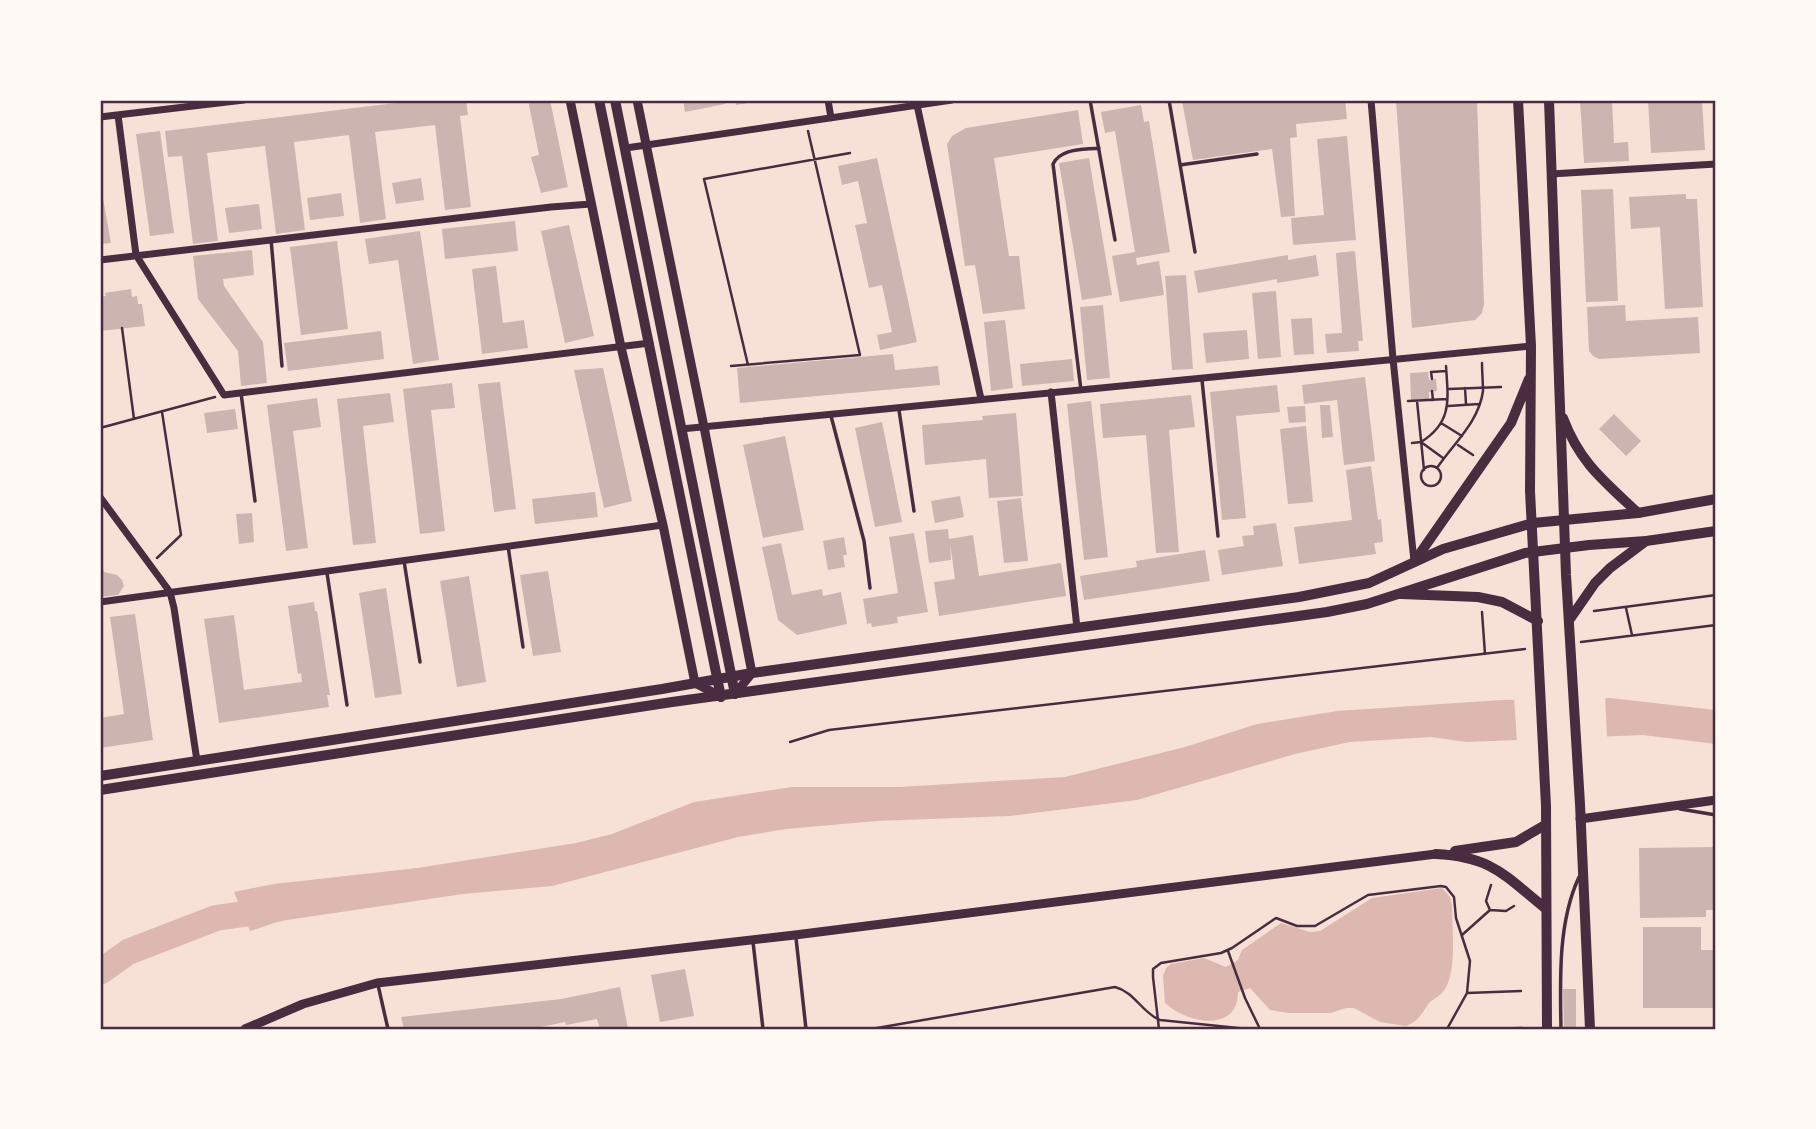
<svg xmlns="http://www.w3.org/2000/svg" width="1816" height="1129" font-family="'Roboto Serif',serif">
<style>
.water{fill:#dcb8b0}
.pier{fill:#f7e1d7}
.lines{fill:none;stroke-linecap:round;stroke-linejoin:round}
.river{stroke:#dcb8b0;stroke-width:26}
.building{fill:#ccb4b1}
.path{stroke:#4a2c40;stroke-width:2.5}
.service{stroke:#4a2c40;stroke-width:3.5}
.minor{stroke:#4a2c40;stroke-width:7}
.tertiary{stroke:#4a2c40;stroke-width:9}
.secondary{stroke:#4a2c40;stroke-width:10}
.primary{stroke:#4a2c40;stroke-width:10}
.neatline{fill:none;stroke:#4a2c40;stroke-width:2.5}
</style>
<rect width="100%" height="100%" fill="#f7e1d7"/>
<!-- water -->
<path class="water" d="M1610,698l106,12v34l-73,-9 -176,7 -36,-5 -81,5 -55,12 -158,46 -128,16 -132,5 -91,8 -48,8 -186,49 -89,8 -183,27 -30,10 -16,-39 40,-8 143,-16 159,-25 36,-9 82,-32 98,-15h108l165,-10 120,-30 72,-23 80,-13 165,-11z
M1442,888l8,9 2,9c0,22 5,64 -7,83 -3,6 -11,9 -16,14 -8,11 -9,17 -23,23l-26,-4 -26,-14h-8l-15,5h-43l-18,-3 -20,-22 -12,4c0,42 -52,31 -73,11l-2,-27 3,-8 5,-4 33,-6 22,9 12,-7 4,-10 39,-27 29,9 10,-1 52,-33z"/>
<!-- pier -->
<path class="pier" d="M1605,694l2,45 -90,4 -3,-47z"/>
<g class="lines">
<!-- river -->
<path class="river" d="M100,972l28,-20 88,-34 61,-9"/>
</g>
<!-- building -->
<path class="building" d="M420,100h46l2,15 -8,1 11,91 -26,3 -10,-85 -60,7 11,87 -26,4 -11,-88 -55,7 11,88 -29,4 -11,-88 -58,7 11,88 -25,3 -11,-88 -14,1 -3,-26z
M528,100h22l18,87 -27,6 -10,-36 8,-2z
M683,100h41l1,4 -40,8z
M735,100h24v1l-23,4z
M1191,100h154l2,19 -51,5 1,13 -7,1 5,78 -14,1 -9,-68 -79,11 -11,-59z
M1396,100h81l7,204 -2,9 -7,7 -63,8z
M1580,100h32l2,43 14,-1 1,19 -45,2z
M1648,100h54l3,50 -54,3z
M1141,105l3,17 5,-1 21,131 -34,6 1,7 22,-4 5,34 -44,7 -8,-46 23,-4 -20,-121 -10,2 -4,-21z
M1078,110l5,34 -89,14 15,98h10l6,53 -42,5 -8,-49 -10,1 -18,-122 5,-8 14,-8z
M160,131l14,102 -24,3 -14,-102z
M1347,136l9,104 -63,5 -2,-27 33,-3 -7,-76z
M877,158l40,184 -37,8 -3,-15 15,-3 -10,-47 -13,3 -14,-63 12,-2 -9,-42 -16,4 -4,-19z
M1089,158l23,137 -30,5 -23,-137z
M421,178l3,22 -28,4 -4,-21z
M100,181l11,62 -11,1z
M1613,189l5,112 -32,1 -5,-112z
M341,193l3,23 -34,4 -3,-22z
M1686,194v5h11l6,108 -38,2 -5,-82 -29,2 -2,-32z
M259,204l3,25 -33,4 -4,-25z
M515,221l3,30 -73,8 -3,-30z
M569,225l25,111 -29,7 -24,-112z
M420,231l19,129 -26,4 -15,-104 -29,4 -4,-25z
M337,241l11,88 -47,6 -11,-88z
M252,250l2,25 -31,4 1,7 39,56 4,41 -26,3 -3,-35 -40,-52 -5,-43z
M1355,251l8,90h-5l1,10 -32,2 -2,-19 17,-1 -6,-80z
M1288,255v5l28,-5 3,21 -42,7v-4l-79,14 -4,-22z
M496,266l7,57 21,-3 4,28 -46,6 -10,-85z
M1186,275l7,94 -21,1 -7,-94z
M131,289l1,8 5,-1 1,8h4l3,22 -45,5v-34l6,-1 -1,-3z
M1276,291l5,66 -23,2 -6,-66z
M1103,305l7,73 -23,2 -7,-73z
M1625,305l1,16 72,-4 2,36 -101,6 -6,-3 -4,-5 -2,-44z
M1312,318l2,36 -20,1 -3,-36z
M1005,320l8,68 -22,3 -7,-69z
M1247,330l2,29 -43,4 -3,-30z
M381,331l3,28 -96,12 -4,-28z
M893,354l2,16 43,-4 2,19 -200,18 -3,-35z
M1072,359l2,22 -52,5 -2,-22z
M603,368l29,133 -28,7 -30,-138z
M1428,372l1,8 7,-1 1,12 -8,1v7l-18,1 -1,-27z
M1365,377l10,84 -31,4 -7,-65 -33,4 -2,-19z
M500,382l16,127 -22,3 -16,-128z
M452,383l3,25 -24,2 14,121 -25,3 -17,-145z
M1277,385l3,27 -44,4 10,102 -24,2 -12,-128z
M390,393l4,29 -31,4 13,117 -23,2 -16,-146z
M1191,395l4,32 -26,3 10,122 -23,1 -10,-118 -43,3 -3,-34z
M317,398l4,29 -28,4 15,117 -22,3 -19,-146z
M1091,401l17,156 -24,3 -17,-156z
M1320,405h10l3,32 -11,1z
M1305,406l1,16 -17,1 -2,-16z
M235,409l3,20 -31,4 -3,-20z
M1016,413l7,83 -34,2 -3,-39 -61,6 -3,-40 61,-5 -1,-4z
M1614,414l27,27 -15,15 -27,-27z
M882,422l20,100 -27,5 -20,-99z
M1306,426l7,76 -25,2 -8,-75z
M785,436l19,94 -41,8 -20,-93z
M1371,466l7,54 3,-1 2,23 -9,1 2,11 -77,10 -5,-37 58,-7 -6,-50z
M595,492l3,25 -63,7 -3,-25z
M960,496l4,21 -29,6 -4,-22z
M1021,498l7,63 -24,2 -7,-62z
M252,513l2,29 -15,2 -3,-30z
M1276,523l7,43 -61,9 -4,-25 26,-4 -2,-10 12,-1 -1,-9z
M948,529l1,10 24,-4 6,41 82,-13 5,33 -127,20 -5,-34 21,-3 -5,-36 1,17 -22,3 -4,-32z
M914,533l14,79 -31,5 1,6 -26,4 -1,-4 -4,1 -4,-25 35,-6 -9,-56z
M844,537l3,18h-4l2,12 -17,3 -5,-29z
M781,543l11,52 30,-6 1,7 18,-4 6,32 -50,11 -19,-15 -16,-73z
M1205,550l5,31 -126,19 -4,-24 57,-9 -1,-6z
M100,557l4,15 13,3 5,5 2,6 -6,9 -18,2z
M548,571l13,81 -28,4 -13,-81z
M469,576l17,106 -29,5 -17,-106z
M386,588l16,106 -27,4 -16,-105z
M314,602l1,9h2l13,84h-3l2,12 -110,16 -15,-104 30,-4 10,75 58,-8 -1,-9 -3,1 -10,-68z
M135,614l18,126 -53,8v-30l24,-4 -14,-97z
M1716,847v63h-10v7l-66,1 -1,-70z
M1643,927h58v23h15v58h-73z
M685,969l9,47 -34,6 -9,-47z
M620,987l8,42h-28l-3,-10 -31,6 -1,-3 -34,7h-127l-3,-12 160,-18z
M1563,989h13v40h-12z"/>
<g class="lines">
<!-- path -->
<path class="path" d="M122,328l12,91
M748,365l-44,-186 146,-26
M731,366l129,-11 -52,-224
M1432,379l-1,-7 15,-1
M1465,388l1,16
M1449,389l52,-2
M1432,391l1,9
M1408,401l39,-2
M1417,401l7,69
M1448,406l31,-2
M1441,423l21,13
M100,428l115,-31
M1421,442c32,-20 27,-43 25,-76
M1412,443l9,-1 22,16
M1458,445l15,10
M1421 476a10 10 0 1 1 20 0a10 10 0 1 1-20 0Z
M1437,468c16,-24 42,-46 46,-77 0,-9 -1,-19 -1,-28
M157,558l24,-23 -19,-123
M1626,608l6,27
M1594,611l122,-16
M1482,612l3,42
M1581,642l135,-17
M790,742l39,-12 696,-81
M1491,885l-5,16 4,9 16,1 8,-5
M1462,935l28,-25
M1228,951l17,47 15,31
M1467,993l54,-2
M871,1029l244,-42c20,5 27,26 45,33l88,9
M1159,1029l-6,-52v-8l8,-6 60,-10 11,-5 44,-30 21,8h18l53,-31 73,-9 5,1 8,10 2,21 14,43 -3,32 -20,36
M1486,1029l36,-1"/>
<!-- service -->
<path class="service" d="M1090,100l25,140
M1169,100l26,152
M1180,165l77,-11
M271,239l11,127
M1202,380l16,156
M1081,390l-28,-226c8,-16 30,-14 46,-16
M241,393l14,108
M899,410l15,101
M831,416l33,125 6,47
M508,546l15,101
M404,561l16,101
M327,573l20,132
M1680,809l36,6
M796,938l10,91
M753,942l10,87
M378,985l10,44
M1561,1029c-1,-50 -3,-107 18,-152"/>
<!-- minor -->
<path class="minor" d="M828,100l3,18
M1371,100l22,259 21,202
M917,105l64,294
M118,115l18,140 88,140 426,-52
M100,117l144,-17
M626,148l326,-48
M1551,174l165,-10
M100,260l451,-53 40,-3
M1051,392l26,236
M681,429l850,-83
M100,497l70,95 4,16 23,153
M100,602l563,-77"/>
<!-- tertiary -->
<path class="tertiary" d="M570,100l51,247 42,178 32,158 25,13
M637,100l67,327 48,246 -17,21
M1580,819l136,-19
M245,1029l58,-25 74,-21 418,-48 641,-81"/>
<!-- secondary -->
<path class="secondary" d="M599,100l122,597
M615,100l120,594
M100,776l562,-87 90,-16 547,-76 70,-14 74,-34 90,-26 105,-10 78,-14
M100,790l572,-88 655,-90 40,-8 158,-51 64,-8 57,-4 70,-10"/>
<!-- primary -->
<path class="primary" d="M1518,100l13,246 -1,145 16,315 1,223
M1549,100l17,475 14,229 10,225
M1563,418c17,45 41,63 75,95
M1414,562l97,-139 18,-44
M1401,594l77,3 24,5 36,19
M1570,619l25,-36 15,-15 36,-27
M1455,851l61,-9 29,-17
M1436,854c56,3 67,20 109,54"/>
</g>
<!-- border -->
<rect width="1816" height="1129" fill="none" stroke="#fffaf5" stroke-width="203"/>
<rect x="102" y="102" width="1612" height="926" class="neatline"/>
</svg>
